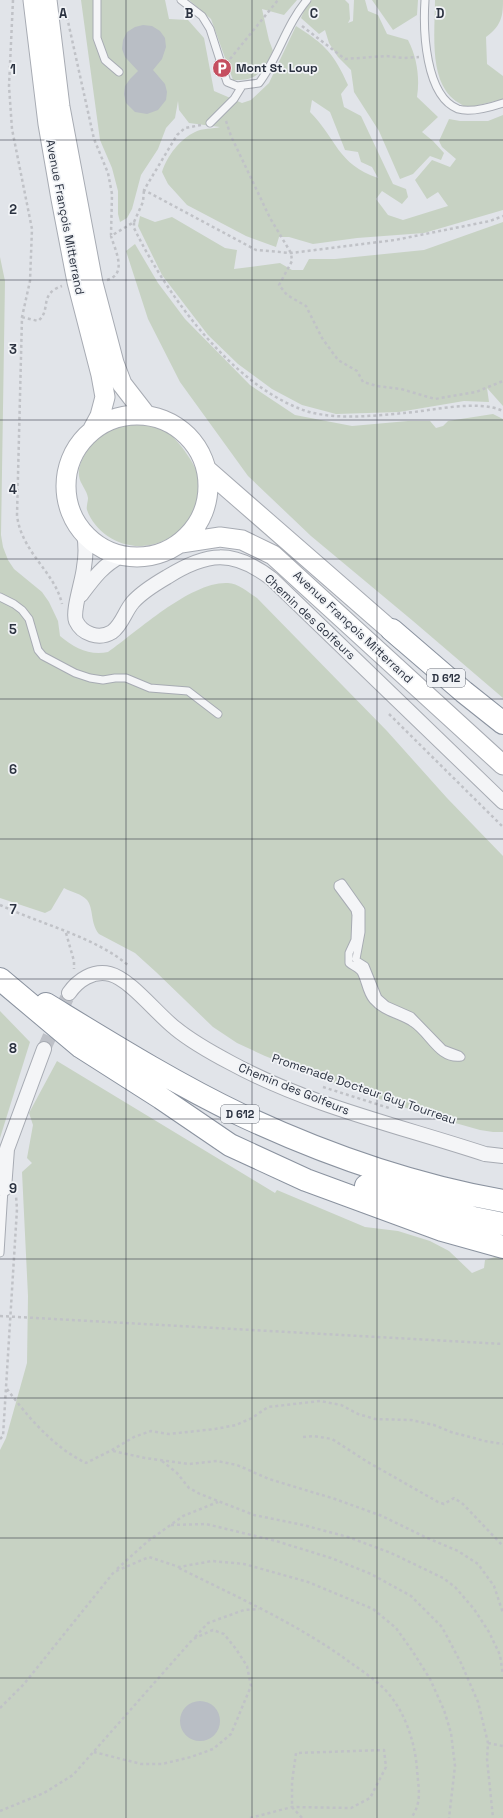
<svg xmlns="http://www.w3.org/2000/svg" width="503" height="1818" font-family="'Space Grotesk',sans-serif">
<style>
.green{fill:#c7d2c3;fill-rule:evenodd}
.building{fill:#b9bec5}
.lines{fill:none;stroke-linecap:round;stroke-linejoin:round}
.minor-tunnel{stroke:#bdc0c7;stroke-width:14;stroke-dasharray:14 7;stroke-linecap:butt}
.service-casing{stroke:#a7abb3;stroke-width:9}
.minor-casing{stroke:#a7abb3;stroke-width:16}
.secondary-casing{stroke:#a7abb3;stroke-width:21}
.trunk-casing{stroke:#8a929f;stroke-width:24}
.path{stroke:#c0c2c7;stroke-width:2.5;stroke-dasharray:3 3;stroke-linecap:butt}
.service{stroke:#f4f5f7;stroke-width:7}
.minor{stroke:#f4f5f7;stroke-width:14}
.secondary{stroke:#fff;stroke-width:19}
.trunk{stroke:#fff;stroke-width:22}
.grid{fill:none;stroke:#2b3240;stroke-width:1;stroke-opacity:0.55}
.labels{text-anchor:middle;stroke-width:3.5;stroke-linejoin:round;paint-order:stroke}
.shield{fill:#f1f3f6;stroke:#666c77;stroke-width:1}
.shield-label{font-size:11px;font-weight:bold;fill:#2b3240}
.poi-label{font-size:12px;font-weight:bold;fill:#2b3240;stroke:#f1f3f6;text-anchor:start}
.street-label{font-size:12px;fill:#2b3240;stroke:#f1f3f6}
.grid-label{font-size:13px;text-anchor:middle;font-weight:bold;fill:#2b3240;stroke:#f1f3f6;stroke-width:3.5;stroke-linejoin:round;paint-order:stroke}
</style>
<rect width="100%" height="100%" fill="#e1e4e9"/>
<!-- green -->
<path class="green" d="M81,0h84l4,19 19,1 16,18 10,53 28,12 9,-3 18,-17 27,-57c30,19 38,28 52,59l-7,9 3,13 17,9 32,68 13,5 2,8 -6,7 -20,-13 -6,8 12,16 15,5 45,-14 -10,-14 -11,7 -12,-19 17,-20 18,7 6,-8 -14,-12 -3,-6 10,-22 11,2h28l15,-6v95l-79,23 -67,5 -44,6 -24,-7h-10l-3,10 -30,-11 -59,-31 -19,-21 -6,-12c5,-16 18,-33 33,-40 7,-4 18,-3 25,-5l-31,-4 -10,-13 -1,-9 -3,17 -9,10 -8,21 -17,26 -9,34 -5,9 -7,4 -2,-8v-23l-6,-23 -12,-28zM312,100l18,12 15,38 13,2 3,10 11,5 6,11c-41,-14 -41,-39 -68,-66z
M189,0h108l-13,15 -22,-6 7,31 4,11c-11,21 -15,30 -40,29l-22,-61z
M312,0h33l4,4 1,15 -2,4 5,-2 1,-21h11l3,11 10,4 9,19 21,6c9,17 12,38 9,57l21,20 -16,15 11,9 11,12 -3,7 -11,-4 -17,18 -13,5 -21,-48 -25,-39 -3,-22 -13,-13 -9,-14 -4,-13 -6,4 -18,-16 5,-12z
M372,0h46l-1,15 -24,15z
M435,0h68c0,17 -2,26 -17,37l1,27 16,12v23l-36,9c-8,-5 -16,-9 -21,-17 -16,-23 -11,-64 -11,-91z
M140,216l15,6 17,-5 53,31 12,2 -3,19 46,-6 12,7h11l6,-11h26l89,-9 79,-28v184l-16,-18 2,14 -25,-1 -65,11 -63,2 -34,-9 -30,-16 -34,-25 -30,-29 -46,-60 -24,-49z
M135,244l23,39 27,36 65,66 45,30 57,11 56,-5h22l6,7 7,-2 5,-5 45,-7 10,5v279l-90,-77 -102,-85 -63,-60 -68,-94 -32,-63 -22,-68z
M0,257l5,24 -4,254 2,12 5,13 6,9 28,23 7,10 9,19 2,15c14,12 30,20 48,16 30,-21 83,-71 120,-69 10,0 21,10 29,15l130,133 60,67 56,58v276h-10l-13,-2 -53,-15 -83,-28 -79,-31 -28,-13 -24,-16 -57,-55 -21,-19 -36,-19c-9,-11 -5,-25 -12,-34 -5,-6 -16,-8 -23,-12l-13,22 -6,3 -45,-15z
M132,425c10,0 24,-1 33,5 14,10 34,38 36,55 0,4 -2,10 -3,14 -6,27 -28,45 -56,47 -24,1 -47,-14 -55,-36 -1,-3 1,-8 1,-12 -1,-8 -8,-14 -9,-22 -2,-15 14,-36 27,-45 7,-4 18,-5 26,-6z
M0,1011l30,31 -30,96z
M57,1061l218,132 2,-3 88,37 33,4 32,10 19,10 23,22 12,-5 1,-8 14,-4 4,2v560h-503v-368l6,-12 21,-75 1,-67 -6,-124 10,-9 -5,-5 6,-33 -4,-12z"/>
<!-- building -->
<path class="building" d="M143,25l9,1 8,5 5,7 1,9 -4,12 -9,11 12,14 2,8 -1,8 -8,10 -11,4 -12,-2 -9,-9 -2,-9 1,-8 5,-7 8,-8 -13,-14 -3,-8 1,-9 4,-8 8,-5z
M180 1721a20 20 0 1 1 40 0a20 20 0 1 1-40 0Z"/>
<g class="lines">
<!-- minor-tunnel -->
<path class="minor-tunnel" d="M44,1049l25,-56"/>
<defs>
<path id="service" d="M97,0v38l8,22 14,12
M181,0l21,16 8,13 17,53 10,4 22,-3c19,-25 27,-58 48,-83
M425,0c-2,30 0,96 33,109 13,4 33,-2 45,-6
M210,123l24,-24 8,-13
M0,597l14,7 8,6 7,9 9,31 5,6 32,17 15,5 13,2 12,-2h11l24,10 38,3 30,23
M342,883l19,27v22l-5,27 1,2 8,5 13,32 8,7 25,11 32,33 16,6 2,2c-23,3 -31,-23 -48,-34 -13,-9 -29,-10 -40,-23 -7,-8 -7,-19 -12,-28 -3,-4 -9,-6 -12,-9v-10l6,-13 1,-25 -1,-5 -17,-23v-2z
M0,1253l4,-64"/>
<path id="minor" d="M84,534c2,11 2,22 0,33 -1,13 -12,44 -8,54 6,13 23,19 36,11 10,-7 13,-21 21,-30 9,-10 22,-18 34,-25 40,-25 66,-28 105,2l231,223
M81,595c12,-16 22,-30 40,-39
M69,993c9,-13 24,-23 41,-19 20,5 47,40 65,54 17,14 37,25 56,35 79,43 169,63 254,91l18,2
M4,1189l3,-40 37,-100"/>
<path id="secondary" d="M33,0l15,124 13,75 16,83 24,93 4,22 -5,19 -7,13
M47,0l13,107 33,176 21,80 8,21 24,31
M66 486a71 71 0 1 1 142 0a71 71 0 1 1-142 0Z
M207,470l196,171
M181,543l39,-6 22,3 31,15 230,210"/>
<path id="trunk" d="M392,630l72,62 39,31
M0,979l81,68 80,51 69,47 76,35 136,50 61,17
M46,1004c64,39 128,79 195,111 83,39 172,70 262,86
M366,1186l108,32 29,6"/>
</defs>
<!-- service casing -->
<use href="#service" class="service-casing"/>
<!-- minor casing -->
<use href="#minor" class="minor-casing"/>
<!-- secondary casing -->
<use href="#secondary" class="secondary-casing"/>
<!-- trunk casing -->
<use href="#trunk" class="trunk-casing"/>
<!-- path -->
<path class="path" d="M13,0l-4,86 3,43 20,100 -2,52 -8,36 -5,198c4,37 38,57 45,89
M67,17l27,122 14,34 4,21 -1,41
M302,26l43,33 41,-3 18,2 15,-1
M230,59l48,-59
M226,121l5,15 39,82 21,35 1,8 -13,24 8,10 19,11 16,32 16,22 19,11 6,11 14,4 24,3 34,10 41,-7 27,-11
M201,125l-16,3 -8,7 -33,55 112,60 35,3 104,-13 95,-19 13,-5
M134,222l9,-20 1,-12
M107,280c21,-6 8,-30 4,-44l23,-14v6l4,8c32,63 93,145 160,172 30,13 74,8 106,5 28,-2 73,-14 99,-2
M22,317l16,4c14,-11 0,-27 24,-35
M389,714l114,113
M0,905c40,19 96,32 129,61
M66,933l8,28v8
M323,1087l66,21
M0,1316l503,28
M7,1389c21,28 46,58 79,74l26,-13 22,-13 17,-6 18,3 46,-5 21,-4 16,-7 16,-11 52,-6 21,4 17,9 17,5 36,1 23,5 17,7 34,9 18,3
M303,1437l11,-1 18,3 34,22 72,41 6,2 10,-6 9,6 40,42
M0,1439l3,-3 14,-227 -1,-13
M113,1451l32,7 44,6 28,-3 20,4 32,14 66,20 47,17 43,21 33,14 20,13 16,22 9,27
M162,1461l15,12 12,15 11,6 54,21 49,10 45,12 43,16 52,25 12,9 19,22 15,23 11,23 3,20
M171,1525l35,-1 70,17 55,17 40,16 40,22 31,31 19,36 17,39 10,41 -1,16 6,59
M179,1568c58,29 119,56 172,95 14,10 31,21 41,35 15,20 23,46 25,71 1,18 6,33 -6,49
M117,1569l31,-28 35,-25 35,-14
M195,1637l13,-14 36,-13 15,-1
M0,1708l24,-24 90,-112 35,-15 30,10 33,-6 32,3 64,18 65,27 23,19 17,24 17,27 14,31 7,23 4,33 -6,52
M488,1743l15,3
M0,1811l44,-18 29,-18 120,-136 20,-9 11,4 12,15 11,17 4,20 -20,48 -18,15 -22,8 -29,7h-21l-47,-12
M250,1818l42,-11 59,1 19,-10 16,-31 -2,-17 -88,3 -4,29v25l10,11"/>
<!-- service -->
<use href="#service" class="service"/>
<!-- minor -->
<use href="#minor" class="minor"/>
<!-- secondary -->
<use href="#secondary" class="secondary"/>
<!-- trunk -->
<use href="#trunk" class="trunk"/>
</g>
<!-- grid -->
<path class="grid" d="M126,0v1818M252,0v1818M377,0v1818M0,140h503M0,280h503M0,420h503M0,559h503M0,699h503M0,839h503M0,979h503M0,1119h503M0,1259h503M0,1398h503M0,1538h503M0,1678h503"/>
<!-- icons -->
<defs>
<symbol id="parking-disc" viewBox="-11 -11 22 22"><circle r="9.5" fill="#c54f60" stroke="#f1f3f6"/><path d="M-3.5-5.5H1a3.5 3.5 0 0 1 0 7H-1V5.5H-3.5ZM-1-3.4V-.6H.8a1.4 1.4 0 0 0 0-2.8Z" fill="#fff"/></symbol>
</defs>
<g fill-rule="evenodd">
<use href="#parking-disc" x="211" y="57" width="22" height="22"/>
</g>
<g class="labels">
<!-- shield labels -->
<g class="shield">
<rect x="427" y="669" width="38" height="18" rx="3"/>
<rect x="221" y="1105" width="38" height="18" rx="3"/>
</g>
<g class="shield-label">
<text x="446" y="682">D 612</text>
<text x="240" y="1118">D 612</text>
</g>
<!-- poi labels -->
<g class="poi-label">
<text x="236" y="72">Mont St. Loup</text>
</g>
<!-- street labels -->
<g class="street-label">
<text transform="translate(65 217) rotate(79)" y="4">Avenue François Mitterrand</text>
<text transform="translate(310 617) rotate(43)" y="4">Chemin des Golfeurs</text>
<text transform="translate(353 627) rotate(43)" y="4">Avenue François Mitterrand</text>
<text transform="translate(294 1089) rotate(22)" y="4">Chemin des Golfeurs</text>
<text transform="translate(364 1089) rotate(19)" y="4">Promenade Docteur Guy Tourreau</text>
</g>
</g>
<g class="grid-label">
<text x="63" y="18">A</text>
<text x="189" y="18">B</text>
<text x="314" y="18">C</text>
<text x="440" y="18">D</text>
<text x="13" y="74">1</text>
<text x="13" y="214">2</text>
<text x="13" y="354">3</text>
<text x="13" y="494">4</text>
<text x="13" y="634">5</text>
<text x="13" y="774">6</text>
<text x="13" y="914">7</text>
<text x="13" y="1053">8</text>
<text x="13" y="1193">9</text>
</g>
</svg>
